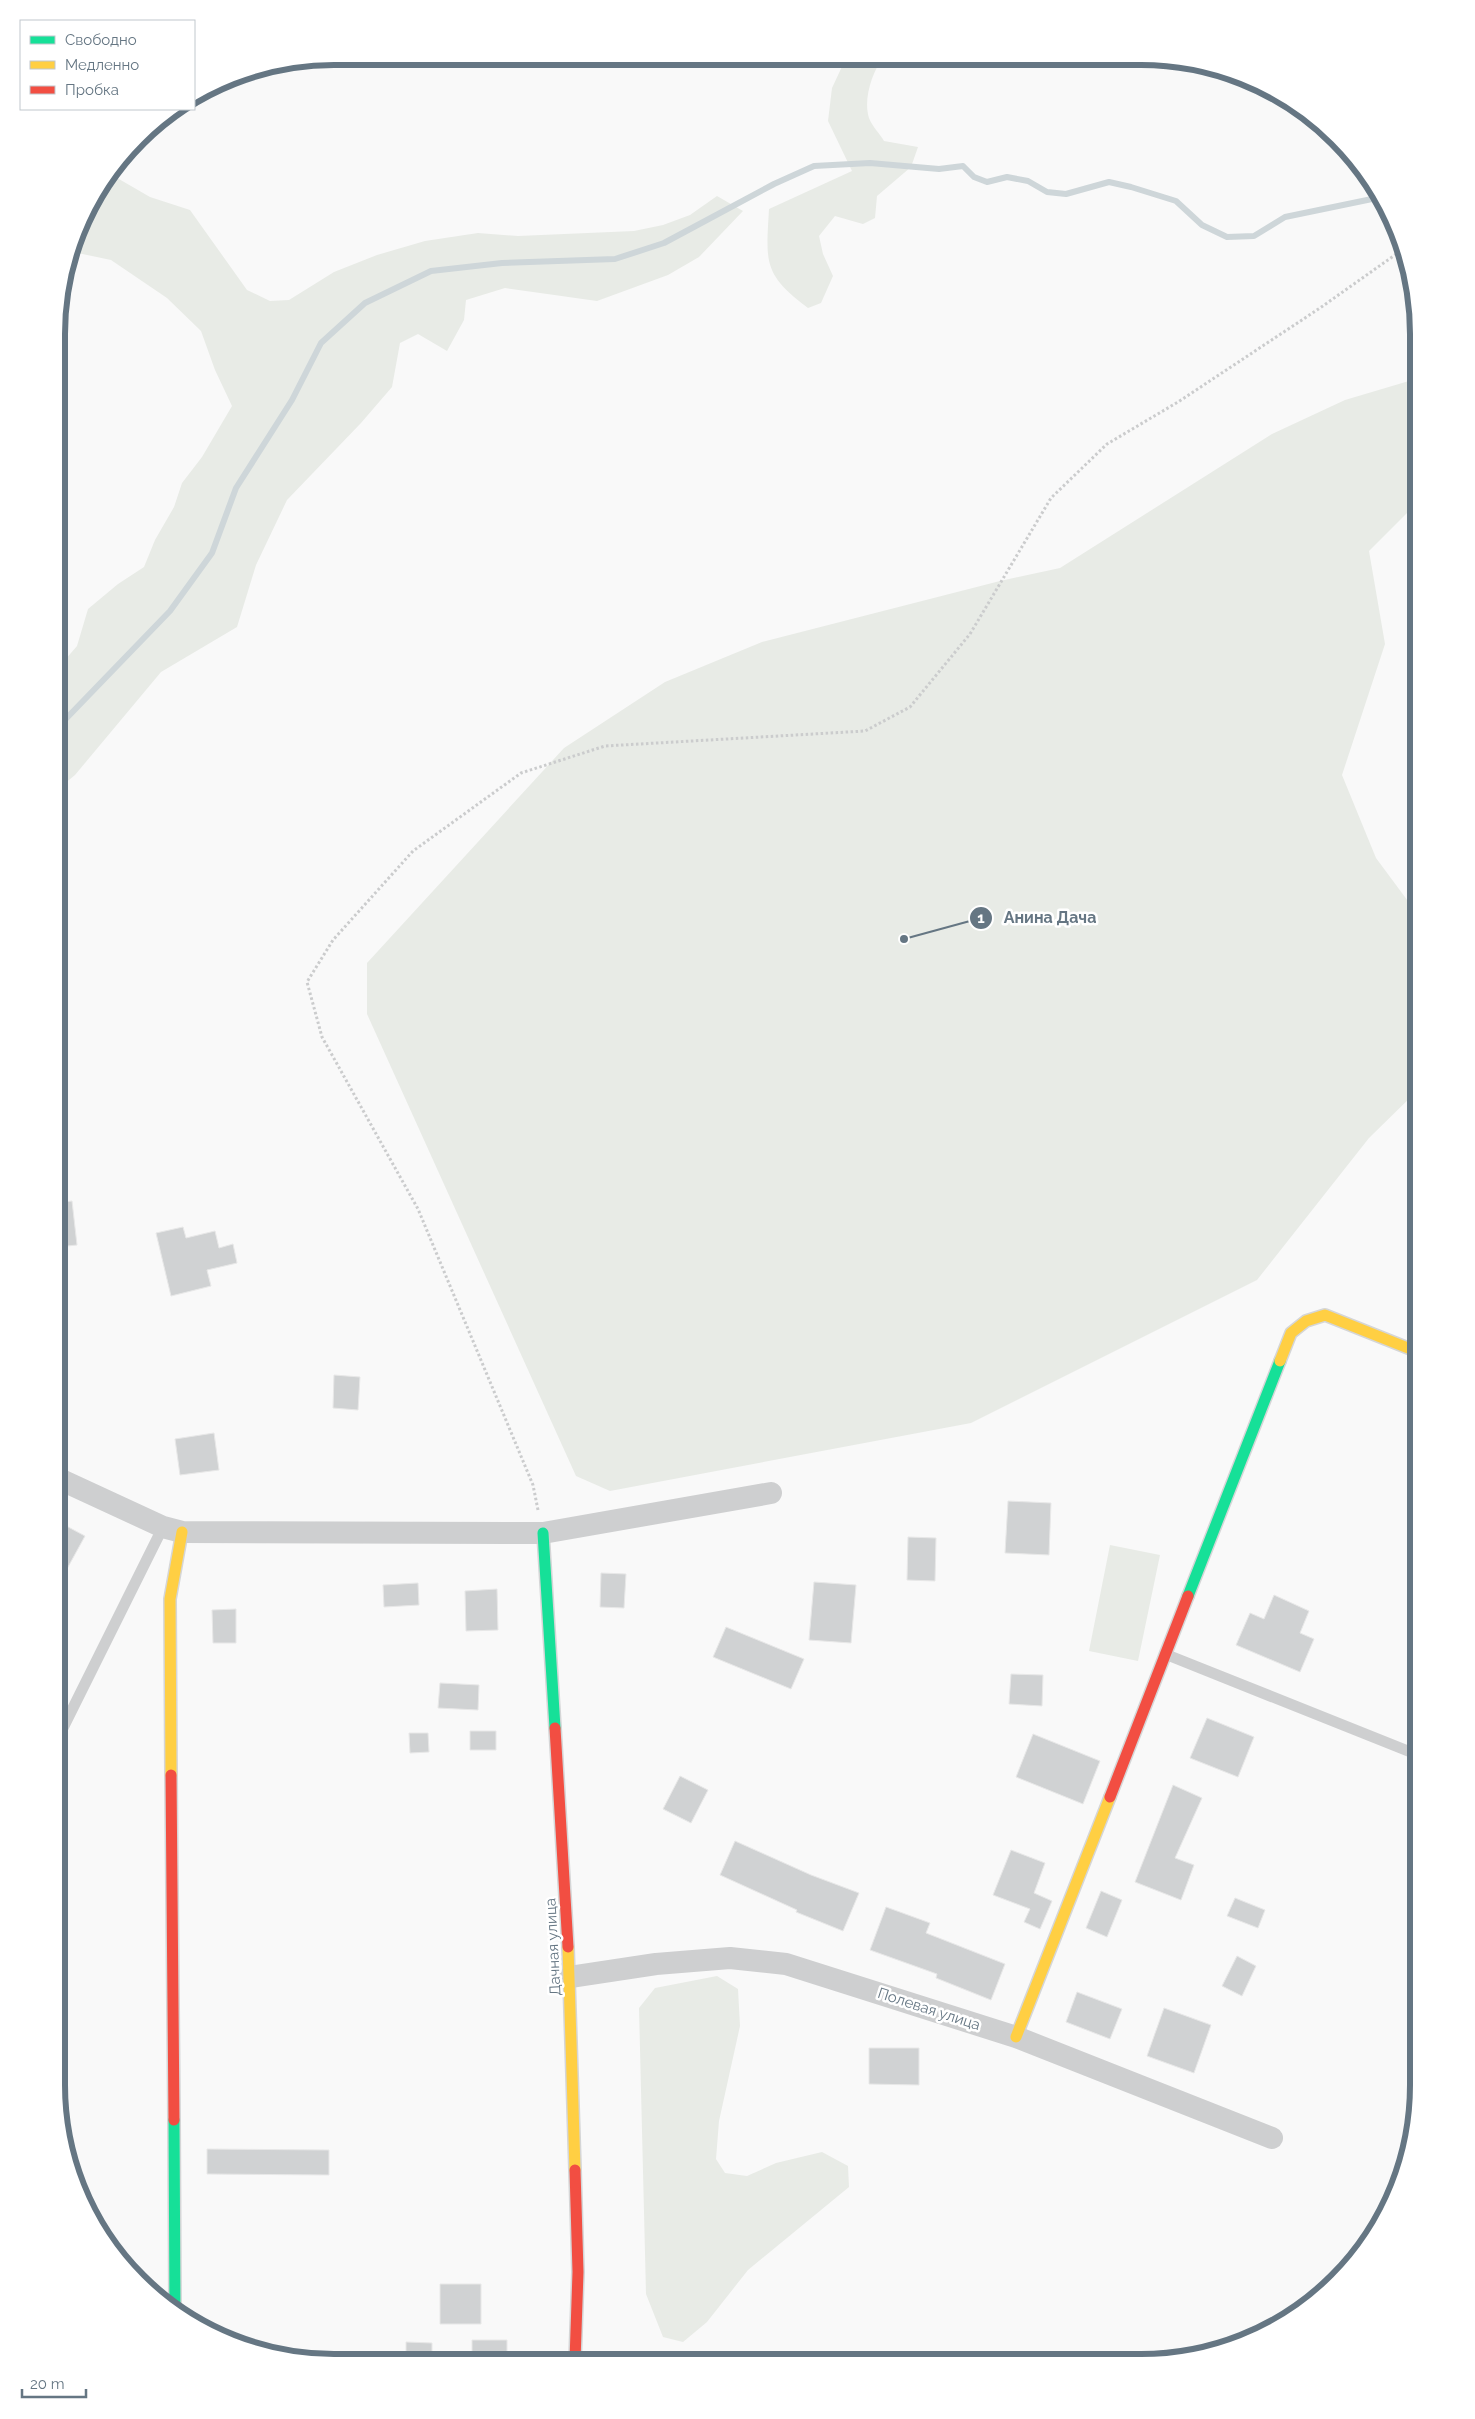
<svg xmlns="http://www.w3.org/2000/svg" width="1475" height="2419" font-family="Raleway,sans-serif">
<style>
.green{fill:#e8ebe6}
.lines{fill:none;stroke-linecap:round;stroke-linejoin:round}
.stream{stroke:#ced6d9;stroke-width:6}
.building{fill:#d0d2d3;stroke:#e8e8e8}
.fast-casing{stroke:#d5d6d7;stroke-width:14}
.slow-casing{stroke:#d5d6d7;stroke-width:14}
.jam-casing{stroke:#d5d6d7;stroke-width:14}
.path{stroke:#cbcccd;stroke-width:3;stroke-dasharray:2.5 2.5;stroke-linecap:butt}
.lane{stroke:#cecfd0;stroke-width:11}
.street{stroke:#cecfd0;stroke-width:22}
.fast{stroke:#16e098;stroke-width:11}
.slow{stroke:#ffcf43;stroke-width:11}
.jam{stroke:#f24e42;stroke-width:11}
.labels{text-anchor:middle;stroke-width:5;stroke-linejoin:round;paint-order:stroke}
.street-label{font-size:15px;fill:#657683;stroke:#fff}
.rim{fill:none;stroke:#657683;stroke-width:6}
.leader{fill:none;stroke:#657683;stroke-width:2}
.callout-dot{fill:#657683;stroke:#fff;stroke-width:2}
.mark-label{font-size:15px;text-anchor:middle;font-weight:bold;fill:#fff}
.callout-label{font-size:16px;text-anchor:middle;font-weight:bold;fill:#657683;stroke:#fff;stroke-width:5;stroke-linejoin:round;paint-order:stroke}
</style>
<rect width="100%" height="100%" fill="#f9f9f9"/>
<!-- green -->
<path class="green" d="M846,58h37c-11,14 -20,42 -14,60 3,8 11,16 15,23l34,6 -7,20 -34,29 -2,22 -12,6 -28,-8 -16,20 4,18 10,22 -12,27 -13,5c-45,-34 -42,-45 -39,-99l83,-38 -24,-50 4,-33z
M112,175l38,22 40,13 57,80 23,11 19,-1 45,-28 43,-17 48,-14 53,-8 40,3 116,-5 29,-6 27,-10 27,-19 26,15 -44,46 -31,18 -71,26 -92,-13 -39,12 -2,20 -17,31 -29,-17 -18,9 -8,44 -31,36 -74,77 -31,65 -19,62 -76,45 -86,103 -17,14v-121l19,-22 11,-37 30,-25 26,-17 11,-27 19,-33 8,-24 20,-26 30,-51 -17,-36 -14,-39 -34,-33 -56,-38 -38,-8 12,-41z
M1419,378v123l-50,50 16,93 -43,131 34,83 43,58 -1,174 -49,48 -112,142 -286,143 -361,68 -34,-15 -209,-462v-51l197,-215 101,-66 97,-40 238,-61 60,-13 212,-134 73,-34z
M1110,1545l50,10 -22,106 -49,-10z
M717,1976l21,13 2,37 -21,95 -3,38 9,14 22,3 29,-13 46,-11 26,14 1,21 -101,83 -41,52 -24,20 -20,-5 -17,-43 -7,-286 16,-20z"/>
<g class="lines">
<!-- stream -->
<path class="stream" d="M58,727l112,-116 42,-58 24,-65 56,-88 29,-57 44,-40 66,-32 71,-8 113,-4 49,-16 110,-59 40,-18 56,-3 69,6 24,-3 11,11 13,5 20,-5 21,4 19,11 19,2 43,-12 22,5 45,14 26,24 25,12 27,-1 31,-19 87,-18 7,-4"/>
</g>
<!-- building -->
<path class="building" d="M72,1201l5,44 -20,2v-44z
M183,1227l3,11 29,-7 4,17 14,-4 4,19 -30,7 4,16 -40,10 -15,-63z
M334,1375l26,2 -2,33 -25,-2z
M214,1433l5,37 -39,5 -5,-36z
M1008,1501l43,2 -2,52 -44,-2z
M57,1521l28,15 -28,51z
M908,1537l28,1 -1,43 -28,-1z
M601,1573l25,1 -2,34 -24,-1z
M814,1582l42,3 -5,58 -42,-3z
M418,1583l1,22 -35,2 -1,-22z
M497,1589l1,41 -32,1 -1,-40z
M1274,1595l35,16 -9,22 14,6 -14,33 -64,-27 14,-32 14,6z
M236,1609v34h-23l-1,-33z
M726,1627l78,32 -13,30 -78,-32z
M1011,1674l32,1 -1,31 -33,-2z
M440,1683l39,2 -1,25 -40,-2z
M1207,1718l47,19 -16,40 -48,-19z
M470,1731h26v19h-26z
M409,1733h19l1,19 -19,1z
M1033,1734l67,27 -17,43 -67,-27z
M680,1776l28,14 -17,33 -28,-14z
M1173,1785l29,13 -27,60 19,7 -13,35 -46,-18z
M735,1841l76,34 48,18 -16,38 -47,-19 1,-2 -77,-35z
M1011,1850l34,13 -11,30 18,8 -12,28 -16,-7 6,-13 -37,-14z
M1101,1891l21,9 -15,37 -21,-9z
M1235,1898l30,12 -7,18 -31,-12z
M886,1907l44,16 -4,10 79,31 -14,36 -55,-22 1,-4 -67,-24z
M1237,1956l19,10 -14,30 -20,-10z
M1077,1992l45,17 -12,30 -44,-17z
M1164,2008l47,17 -17,48 -47,-17z
M869,2048h50v37l-50,-1z
M207,2149l122,1v25l-122,-1z
M440,2284h41v40h-41z
M472,2340h35v17l-35,1z
M406,2342l26,1v18h-26z"/>
<g class="lines">
<defs>
<path id="fast" d="M543,1533l12,195
M1188,1596l92,-235
M174,2120l1,191"/>
<path id="slow" d="M1280,1361l11,-28 15,-12 19,-6 93,37
M171,1775l-1,-176 12,-67
M568,1947l7,223
M1016,2037l94,-240"/>
<path id="jam" d="M555,1728l13,219
M171,1775l3,345
M1110,1797l78,-201
M575,2361l3,-89 -3,-102"/>
</defs>
<!-- fast casing -->
<use href="#fast" class="fast-casing"/>
<!-- slow casing -->
<use href="#slow" class="slow-casing"/>
<!-- jam casing -->
<use href="#jam" class="jam-casing"/>
<!-- path -->
<path class="path" d="M538,1510l-5,-25 -115,-276 -96,-172 -15,-55 26,-42 80,-89 108,-78 84,-27 260,-15 45,-24 60,-73 81,-136 56,-54 71,-42 142,-94 82,-58"/>
<!-- lane -->
<path class="lane" d="M1165,1654l253,101
M57,1740l106,-213"/>
<!-- street -->
<path class="street" d="M57,1478l106,49 19,5 361,1 228,-40
M570,1977l86,-13 74,-6 56,6 230,73 256,101"/>
<!-- fast -->
<use href="#fast" class="fast"/>
<!-- slow -->
<use href="#slow" class="slow"/>
<!-- jam -->
<use href="#jam" class="jam"/>
</g>
<g class="labels">
<!-- street labels -->
<g class="street-label">
<text transform="translate(553 1947) rotate(-93)" y="5">Дачная улица</text>
<text transform="translate(929 2009) rotate(18)" y="5">Полевая улица</text>
</g>
</g>
<!-- crop -->
<path d="M0 0H1475V2419H0ZM334 65H1141A269 269 0 0 1 1410 334V2085A269 269 0 0 1 1141 2354H334A269 269 0 0 1 65 2085V334A269 269 0 0 1 334 65Z" fill="#fff" fill-rule="evenodd"/>
<path class="rim" d="M334 65H1141A269 269 0 0 1 1410 334V2085A269 269 0 0 1 1141 2354H334A269 269 0 0 1 65 2085V334A269 269 0 0 1 334 65Z"/>
<!-- callouts -->
<path class="leader" d="M904 939L981 918"/>
<g class="callout-dot">
<circle cx="904" cy="939" r="5"/>
<circle cx="981" cy="918" r="12"/>
</g>
<g class="mark-label">
<text x="981" y="923">1</text>
</g>
<g class="callout-label">
<text x="1050" y="923">Анина Дача</text>
</g>
<!-- legend -->
<rect x="20" y="20" width="175" height="90" fill="#ffffff" stroke="#c1c8cd"/>
<rect x="30" y="36" width="25" height="8" fill="#16e098" stroke="#c1c8cd"/>
<text x="65" y="45" font-size="15" fill="#657683">Свободно</text>
<rect x="30" y="61" width="25" height="8" fill="#ffcf43" stroke="#c1c8cd"/>
<text x="65" y="70" font-size="15" fill="#657683">Медленно</text>
<rect x="30" y="86" width="25" height="8" fill="#f24e42" stroke="#c1c8cd"/>
<text x="65" y="95" font-size="15" fill="#657683">Пробка</text>
<!-- scale -->
<path d="M22 2389v8h64v-8" fill="none" stroke="#657683" stroke-width="2.5"/>
<text x="30" y="2389" font-size="15" fill="#657683" stroke="#ffffff" stroke-width="4" paint-order="stroke">20 m</text>
</svg>
